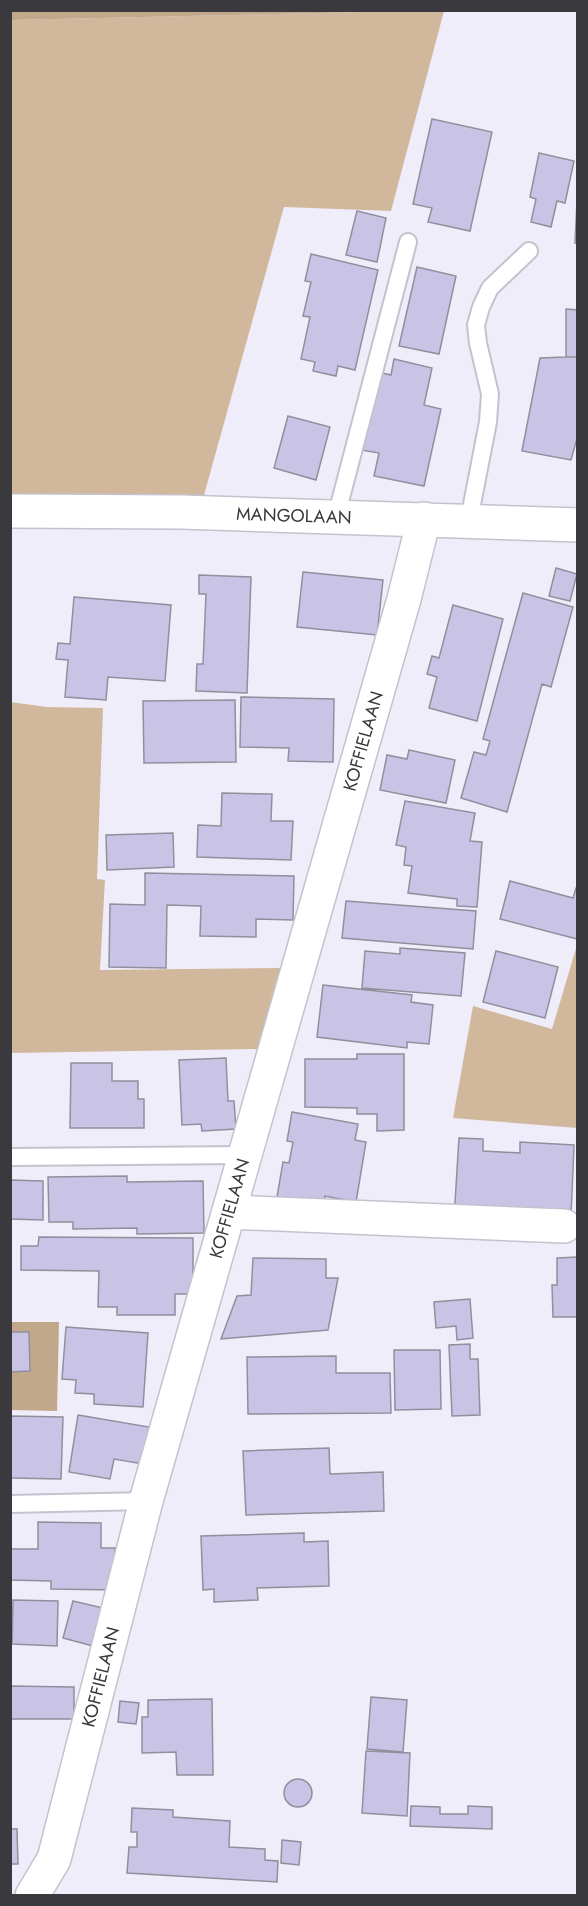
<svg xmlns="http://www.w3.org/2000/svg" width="588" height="1906" font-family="Jost,sans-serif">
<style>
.green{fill:#d1b89d}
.forest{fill:#c2a88b}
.building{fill:#c9c3e6;stroke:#918f9c;stroke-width:1.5}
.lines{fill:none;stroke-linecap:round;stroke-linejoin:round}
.service-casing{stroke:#c4c2ce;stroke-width:20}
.minor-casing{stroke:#c4c2ce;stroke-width:36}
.service{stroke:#fff;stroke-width:16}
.minor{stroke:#fff;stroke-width:33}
.labels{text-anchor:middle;stroke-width:4.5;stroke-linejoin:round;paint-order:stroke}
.street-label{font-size:18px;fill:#39393e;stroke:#fff}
</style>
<rect width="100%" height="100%" fill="#f0edfb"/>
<!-- green -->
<path class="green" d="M406,11h38l-53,200 -107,-4 -83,299 -190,-6 -1,-480z
M10,702l37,5 56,1 -6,171 8,1 -5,90 181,-2 -19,81 -251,4z
M577,945v183l-124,-10 20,-112 79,23z"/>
<!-- forest -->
<path class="forest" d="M11,10h395v1l-395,9z
M11,1322h48l-2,89 -46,-1z"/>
<!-- building -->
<path class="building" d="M432,119l60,13 -22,99 -42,-9 4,-14 -19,-4z
M539,153l35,8 -9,42 -8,-2 -6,26 -20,-5 5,-23 -6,-2z
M577,200h1v43h-3z
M357,211l29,7 -9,44 -31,-7z
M311,254l67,16 -23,100 -17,-4 -2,10 -23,-5 2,-9 -14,-3 9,-42 -7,-1 8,-34 -6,-1z
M417,267l39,9 -17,78 -40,-8z
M566,309l12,1v47h-12z
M566,357h12v78l-7,25 -49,-9 18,-93z
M394,359l38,9 -8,37 17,4 -17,77 -50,-10 5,-23 -18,-3 17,-78 13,3z
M288,416l42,11 -14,53 -42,-12z
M556,568l21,6 -7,27 -21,-5z
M303,572l80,8 -6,55 -80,-8z
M199,575l52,2 -4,116 -51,-2 1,-27h6l3,-70h-7z
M523,593l50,14 -22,80 -9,-3 -35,128 -46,-14 13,-46 12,3 4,-14 -7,-2z
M74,597l97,8 -6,76 -57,-4 -2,23 -41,-3 3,-37 -12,-1 2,-16 12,1z
M453,605l50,14 -26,102 -48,-13 8,-31 -10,-3 5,-18 7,2z
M241,697l93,2 -1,63 -45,-1 1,-13 -49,-1z
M235,700l1,62 -92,1 -1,-62z
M409,750l46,10 -9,43 -66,-13 7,-35 20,4z
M222,793l50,1 -1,27h22l-2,39 -94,-3 1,-32 23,1z
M405,801l70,12 -5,28 12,1 -5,65 -20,-1v-7l-49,-6 4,-27 -8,-1 2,-18 -10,-2z
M173,833l1,34 -67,3 -1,-35z
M145,873l149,3 -1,44 -37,-1v18l-56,-1 1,-30 -34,-1 -1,63 -57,-1 1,-63 35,1z
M510,881l63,17 3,-10h2l-1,51 -77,-20z
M346,901l130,10 -3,38 -131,-11z
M400,948l65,5 -4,43 -99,-8 3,-37 35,3z
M496,951l62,16 -13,51 -62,-16z
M323,985l89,10 -1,7 22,3 -4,39 -22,-2v6l-90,-11z
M357,1054h47v76l-27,1v-17h-20v-6l-52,-1v-48h52z
M226,1058l2,43h6l2,28 -34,2 -1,-7 -19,1 -3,-65z
M71,1063h41v18h26v18h6v29h-74z
M292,1112l66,12 -3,16 11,2 -10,60 -31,-6 -2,9 -46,-8 6,-35 6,1 4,-21 -6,-1z
M459,1138l24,1v12l37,2v-11l54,3 -3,71 -117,3z
M127,1176v6l76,-1 1,52 -67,1v-6l-64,1v-7h-24l-1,-45z
M10,1180l33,1v39l-33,-1z
M39,1237l154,1v56h-18v21h-58v-8h-19l1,-36 -78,-1v-24h17z
M578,1257v60h-25l-1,-32h5v-27z
M253,1258l73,1v19h12l-10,52 -107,9 16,-43 14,-1z
M470,1299l3,39 -16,2 -1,-14 -20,2 -2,-26z
M66,1327l82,6 -5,74 -49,-3v-10l-19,-1 1,-13 -14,-1z
M10,1332h19l1,39 -20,1z
M470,1344v15h8l2,56 -28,1 -3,-71z
M394,1350h46l1,59 -46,1z
M336,1356v17h54l1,40 -143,1 -1,-57z
M78,1415l71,12 -6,37 -29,-5 -4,20 -41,-7z
M10,1416l53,1 -2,62 -51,-1z
M329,1448l1,26 53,-2 1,39 -138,4 -3,-64z
M38,1522l63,1v25h14l-1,42 -63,-1v-8l-41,-1v-31h28z
M304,1533v9l24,-1 1,45 -72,2 1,12 -44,2v-13l-11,1 -2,-54z
M13,1600l45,1 -1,45 -45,-2z
M73,1601l30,7 -10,38 -30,-8z
M10,1686l64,1v32h-64z
M371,1697l36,3 -4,52 -36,-3z
M212,1699l1,76h-36l-1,-23 -34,1v-36h6v-17z
M120,1701l19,2 -3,21 -18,-2z
M366,1751l44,2 -3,63 -45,-3z
M284 1793a14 14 0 1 1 28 0a14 14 0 1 1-28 0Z
M411,1806l29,1v7h28v-8l24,1v22l-82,-3z
M132,1808l41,2v7l57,4 -1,26 36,2v11l13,1 -1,21 -150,-9 2,-26h8v-15h-6z
M10,1829h7l1,35h-8z
M282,1840l19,2 -2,23 -18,-2z"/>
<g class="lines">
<defs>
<path id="service" d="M336,517l72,-275
M469,520l19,-98 2,-28 -12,-51 -2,-18 5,-18 9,-19 39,-37
M10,1157l235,-2
M10,1504l136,-3"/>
<g id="minor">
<path id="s1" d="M10,511l171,1 397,13"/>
<path d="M229,1212l335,14"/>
<path id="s2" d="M32,1896l22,-37 92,-358 258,-902 20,-80"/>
</g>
</defs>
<!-- service casing -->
<use href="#service" class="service-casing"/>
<!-- minor casing -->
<use href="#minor" class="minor-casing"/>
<!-- service -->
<use href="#service" class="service"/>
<!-- minor -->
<use href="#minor" class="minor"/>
</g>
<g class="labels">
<!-- street labels -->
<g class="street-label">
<text dy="6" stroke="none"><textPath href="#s1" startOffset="284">MANGOLAAN</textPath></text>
<text dy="6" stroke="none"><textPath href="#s2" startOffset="1203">KOFFIELAAN</textPath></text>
<text dy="6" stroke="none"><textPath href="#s2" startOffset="717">KOFFIELAAN</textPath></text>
<text dy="6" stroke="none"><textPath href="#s2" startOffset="231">KOFFIELAAN</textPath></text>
</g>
</g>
<!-- border -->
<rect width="588" height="1906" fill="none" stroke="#39393e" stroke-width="24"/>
</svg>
